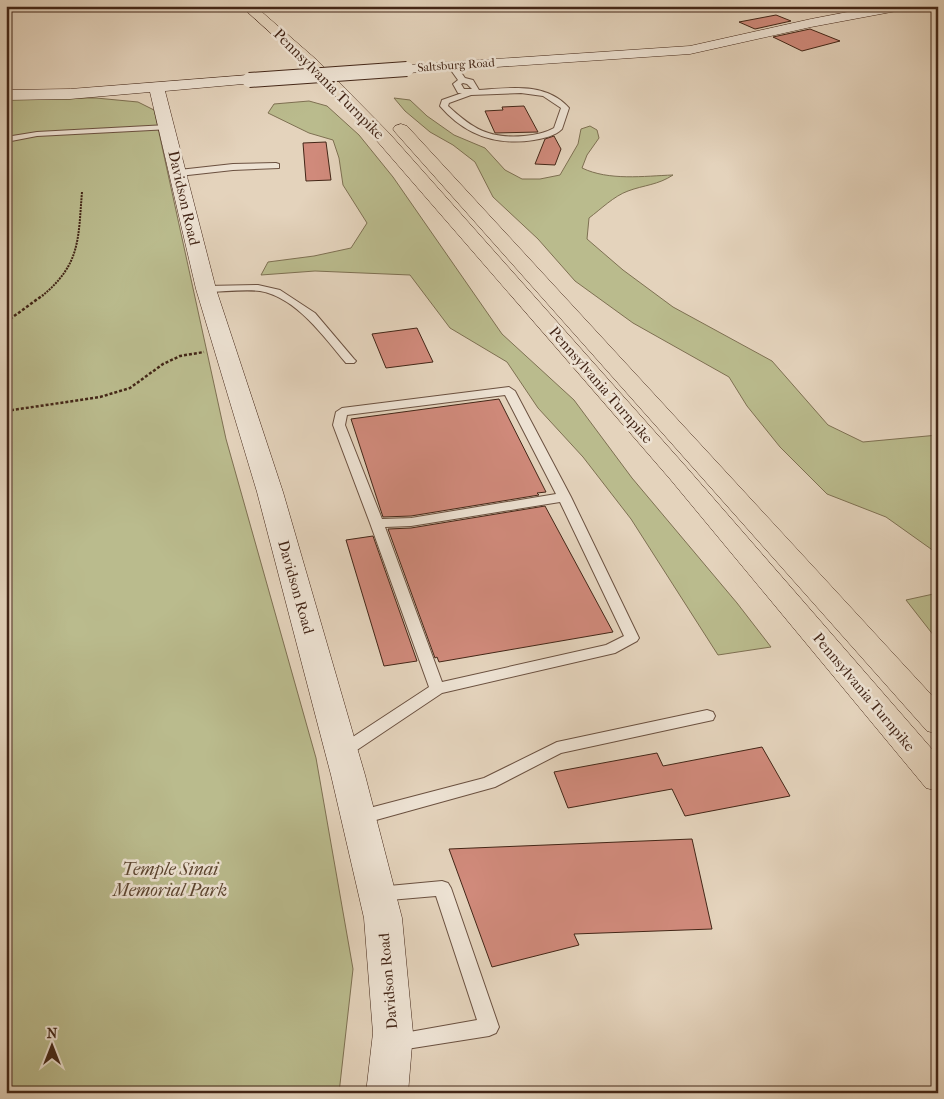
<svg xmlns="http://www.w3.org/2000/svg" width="944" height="1099" font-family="'IM FELL French Canon',serif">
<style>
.green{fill:#babb8d;stroke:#7e7052}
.building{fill:#d08a7b;stroke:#432617}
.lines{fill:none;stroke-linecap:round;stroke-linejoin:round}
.lane-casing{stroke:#6b5140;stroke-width:2}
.secondary-casing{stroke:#432617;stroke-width:1}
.highway-casing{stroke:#432617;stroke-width:1}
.path-far1{stroke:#432617;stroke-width:2;stroke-dasharray:2 1;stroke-linecap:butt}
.path{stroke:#432617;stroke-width:2.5;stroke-dasharray:3 2;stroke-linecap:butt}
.lane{fill:#ede2d3;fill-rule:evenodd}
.secondary{fill:#ede2d3;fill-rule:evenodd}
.highway{fill:#e4d3bc;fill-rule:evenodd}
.secondary-bridge-casing{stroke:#432617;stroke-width:16;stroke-linecap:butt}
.secondary-bridge{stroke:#ede2d3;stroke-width:14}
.labels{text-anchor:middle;stroke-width:5;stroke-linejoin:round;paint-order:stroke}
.far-street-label{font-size:12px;fill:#432617;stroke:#ede2d3}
.street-label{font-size:15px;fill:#432617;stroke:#ede2d3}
.near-park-label{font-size:18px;font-style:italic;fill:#5b442f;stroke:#ede2d3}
</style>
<rect width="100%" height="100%" fill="#e4d3bc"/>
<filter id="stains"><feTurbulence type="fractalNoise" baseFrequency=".004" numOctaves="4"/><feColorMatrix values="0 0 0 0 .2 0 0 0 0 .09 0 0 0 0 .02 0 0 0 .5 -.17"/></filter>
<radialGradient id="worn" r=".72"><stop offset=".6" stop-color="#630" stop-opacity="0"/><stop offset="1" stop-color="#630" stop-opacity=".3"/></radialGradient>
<!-- green -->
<path class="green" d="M6,98h90l42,4 16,8 72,329 90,319 37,211 -14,124h-333z
M394,98l16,2 17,16 27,19 31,13 20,22 17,9h18l20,-4 18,-31 3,-15 9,-3 7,4 2,8 -12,17 -5,13c27,13 62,8 91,7 -15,10 -29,10 -45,16 -14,5 -27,18 -39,27l-2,21 36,31 50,37 99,54 56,64 35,17 75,-7v119l-52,-37 -59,-23 -47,-47 -33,-41 -18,-29 -96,-54 -58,-42 -37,-42 -45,-42 -18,-35 -22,-17 -23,-13 -25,-21z
M309,101l18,5 32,29 34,42 109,157 72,66 58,78 105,125 34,44 -53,8 -87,-136 -48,-62 -45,-49 -31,-46 -57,-34 -40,-53 -95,-4 -54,4 7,-13 46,-6 37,-8 16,-25 -24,-38 -4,-27 -6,-18 -24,-7 -41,-20 6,-9z
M938,593v48l-32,-41z"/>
<!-- building -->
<path class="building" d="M776,15l15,6 -36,8 -16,-7z
M810,29l30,12 -38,10 -29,-14z
M524,106l14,26 -43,1 -10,-22 18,-1 -1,-3z
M554,136l7,13 -6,16 -20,-1 10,-25z
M326,142l5,38 -25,1 -3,-38z
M417,328l16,34 -47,6 -14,-34z
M499,399l47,93 -9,1 2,2 -128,21 -28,1 -32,-98z
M545,506l68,126 -174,30 -2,-5 -2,1 -47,-129 23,-1z
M373,536l44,125 -33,5 -38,-126z
M762,747l28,49 -105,20 -13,-27 -104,19 -14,-36 103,-19 6,13z
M692,839l20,90 -138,5 5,11 -87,22 -43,-118z"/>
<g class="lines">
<defs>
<path id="lane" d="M449,64h6l10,14 8,2 6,10c31,-2 67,-8 90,18l-7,21c-7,7 -18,9 -28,11 -38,6 -69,-5 -94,-34l2,-6 20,-7h-4l-5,-9 5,-4 -10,-14zM463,83l4,1 5,5h-8l-3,-5zM521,93l22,3 18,12 -7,20c-9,5 -19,7 -30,8 -35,3 -51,-7 -76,-30l1,-3 22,-8z
M167,125l4,2 -1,2 -133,7 -31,6v-5l31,-5z
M276,163l3,1v4l-46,2 -54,6 -4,-3 4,-3 54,-6z
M258,285l22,5 35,23 39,46 2,2 -2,2h-8c-22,-26 -50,-66 -86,-72 -17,-2 -37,1 -54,1l-5,-3 5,-3z
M509,387l6,4 56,106 68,141 -2,3 -22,12 -173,40 -94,63 -6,2 -6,-2 -2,-4 2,-4 93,-61 -59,-164 -37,-98 3,-13 6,-4zM505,395l51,99 -145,24 -29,1 -37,-94 2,-10zM560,502l64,134 -18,9 -164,37 -57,-155 26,-1z
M707,710l6,2 2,4 -2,4 -152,33 -66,34 -137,38 -6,-2 -3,-5 3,-5 6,-2 126,-33 73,-36z
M442,881l6,2 3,5 48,139 -3,6 -7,3 -95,15 -7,-3 -3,-6 3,-6 90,-16 -41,-124 -58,5 -6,-2 -3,-5 3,-5 6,-2z"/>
<path id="secondary" d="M879,6h29l-6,4 -91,17 -121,27 -283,19 -5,-1 -2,-3 2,-3 5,-1 283,-19 121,-27z
M249,75l5,2 3,3 -3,3 -89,8 51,198 67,203 82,283 37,143 11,115 -5,60h-42l7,-60 -9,-115 -33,-143 -74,-283 -61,-203 -46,-197 -80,7 -64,1v-10l64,-1z"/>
<path id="highway" d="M241,6h14l63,55 71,72 299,336 250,287v35l-12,-3 -256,-309 -293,-338 -69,-74z
M401,124l6,2 531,576v32l-11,-3 -532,-599 -2,-3 2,-3z"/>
</defs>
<!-- lane casing -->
<use href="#lane" class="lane-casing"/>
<!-- secondary casing -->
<use href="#secondary" class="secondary-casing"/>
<!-- highway casing -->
<use href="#highway" class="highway-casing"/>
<!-- path-far1 -->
<path class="path-far1" d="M42,296c39,-32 36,-57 40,-104"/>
<!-- path -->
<path class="path" d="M6,322l37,-27
M6,411l94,-14 30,-9 33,-24 17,-8 24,-4"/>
<!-- lane -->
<use href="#lane" class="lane"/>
<!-- secondary -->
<use href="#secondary" class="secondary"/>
<!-- highway -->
<use href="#highway" class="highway"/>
<defs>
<path id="secondary-bridge" d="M249,80l158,-11"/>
</defs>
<!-- secondary-bridge casing -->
<use href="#secondary-bridge" class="secondary-bridge-casing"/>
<!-- secondary-bridge -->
<use href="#secondary-bridge" class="secondary-bridge"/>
</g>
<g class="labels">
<!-- far-street labels -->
<g class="far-street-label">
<text transform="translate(456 65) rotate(-4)" y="4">Saltsburg Road</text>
</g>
<!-- street labels -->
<g class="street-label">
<text transform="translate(329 84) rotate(45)" y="5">Pennsylvania Turnpike</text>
<text transform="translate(184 198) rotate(77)" y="5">Davidson Road</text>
<text transform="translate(601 385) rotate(49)" y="5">Pennsylvania Turnpike</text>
<text transform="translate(296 587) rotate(74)" y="5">Davidson Road</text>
<text transform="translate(864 692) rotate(50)" y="5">Pennsylvania Turnpike</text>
<text transform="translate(388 981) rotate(-95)" y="5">Davidson Road</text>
</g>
<!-- near-park labels -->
<g class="near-park-label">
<text x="170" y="875">Temple Sinai<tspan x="170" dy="21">Memorial Park</tspan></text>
</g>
</g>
<!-- margin -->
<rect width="944" height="1099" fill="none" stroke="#e4d3bc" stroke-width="25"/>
<rect x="8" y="8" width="929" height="1084" fill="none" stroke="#432617" stroke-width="2.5"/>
<rect x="12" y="12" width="919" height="1074" fill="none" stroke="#432617"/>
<!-- north arrow -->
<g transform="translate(52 1046)" stroke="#ede2d3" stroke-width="4" paint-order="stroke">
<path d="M0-4L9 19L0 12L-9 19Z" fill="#432617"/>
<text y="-8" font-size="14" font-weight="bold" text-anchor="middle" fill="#432617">N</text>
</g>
<rect width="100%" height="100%" filter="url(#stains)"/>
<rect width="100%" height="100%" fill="url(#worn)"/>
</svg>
